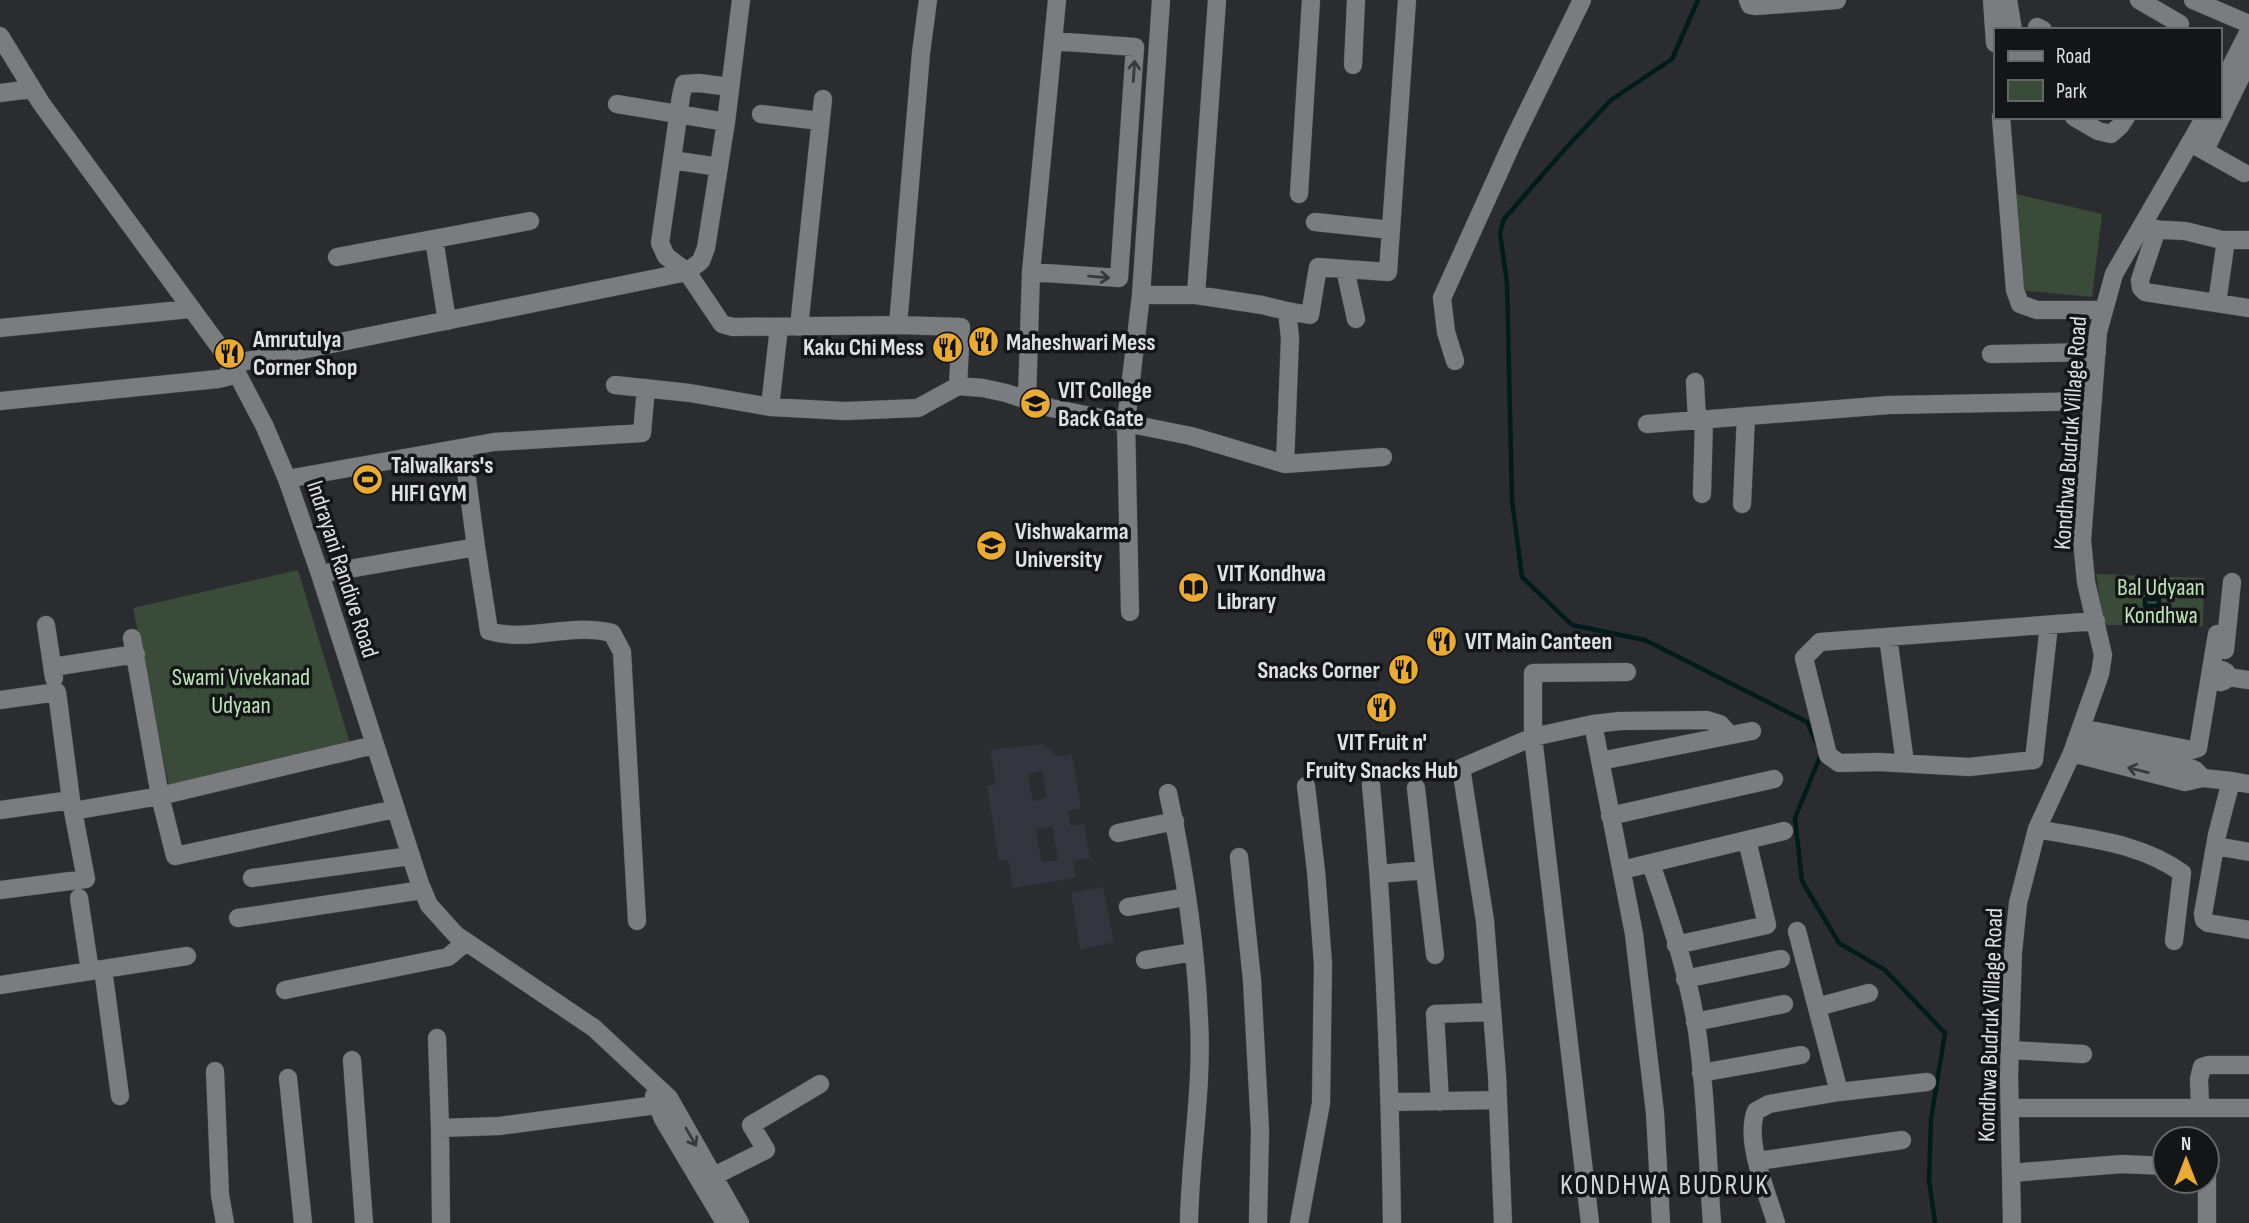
<svg xmlns="http://www.w3.org/2000/svg" width="2249" height="1223" font-family="'Sofia Sans Condensed',sans-serif">
<style>
.built{fill:#34363f;fill-rule:evenodd}
.green{fill:#3b4b3a}
.lines{fill:none;stroke-linecap:round;stroke-linejoin:round}
.stream{stroke:#011b1b;stroke-width:4.5}
.minor-casing{stroke:#494a4d;stroke-width:19}
.minor{stroke:#7b7c80;stroke-width:18}
.oneway{stroke:#38393b}
.labels{text-anchor:middle;stroke-width:7;stroke-linejoin:round;paint-order:stroke}
.poi-label{font-size:24px;font-weight:bold;fill:#dfe0e2;stroke:#141516;text-anchor:start}
.street-label{font-size:24px;fill:#dfe0e2;stroke:#141516}
.park-label{font-size:24px;fill:#bde4b9;stroke:#141516}
.quarter-label{font-size:28px;letter-spacing:2px;fill:#d4d5da;stroke:#141516}
</style>
<rect width="100%" height="100%" fill="#2b2c30"/>
<!-- built -->
<path class="built" d="M1043,744l14,13 15,-3 9,54 -13,3 3,15 13,-2 6,34 -17,3 3,17 -63,10 -5,-28 -9,1 -12,-75 9,-2 -6,-34zM1042,771l5,27 -14,3 -5,-27zM1052,826l6,34 -16,3 -6,-34z
M1103,887l11,55 -34,8 -9,-58z"/>
<!-- green -->
<path class="green" d="M2012,193l90,21 -10,83 -73,-7z
M298,570l57,190 -184,36 -38,-188z
M2096,574l108,4 -1,48 -99,-1z"/>
<g class="lines">
<!-- stream -->
<path class="stream" d="M1698,0l-26,59 -61,41 -46,49 -61,70 -4,14 7,50 5,217 10,77 50,48 73,15 162,82 11,24
M2145,599h14v7h-14z
M1821,754l-26,64 7,63 37,62 46,27 60,63 -14,86 -2,61 6,43"/>
<defs>
<path id="minor" d="M741,0l-15,122 -20,126 -5,13 -14,11 35,52 11,3 165,-2 23,-272 7,-53
M1217,0l-21,295 66,10 25,6 3,27 -5,126
M1748,0l2,5 6,1 81,-6
M1992,0l3,43
M2008,0l5,30
M2139,0l41,24
M2193,0l56,24
M2037,27l6,3
M0,36l41,67 191,261 33,63 22,52 33,95 100,310 9,21 27,30 138,93 75,70 71,125
M1353,65l3,-65
M2219,90l30,-59
M0,93l31,-4
M617,104l109,18
M761,114l59,7
M2001,117l14,173 5,14 17,6h66
M2074,117l24,14 13,3 9,-8 6,-9
M2196,146l48,27
M2205,150l44,-90
M672,160l47,7
M1299,194l12,-194
M1315,222l76,8
M2147,229l38,2 37,9h27
M2157,229l-17,51 1,8 4,4 104,16
M434,239l13,82
M337,257l193,-36
M1345,269l11,50
M687,272l-21,-16 -6,-13 21,-147 3,-12 15,-1 31,4
M1031,272l88,6 16,-231 -82,-6
M1141,295h55
M2217,303l9,-63
M1287,311l23,4 8,-48 70,5 19,-272
M898,325l63,2 -3,59
M779,327l-9,80 75,4 73,-3 40,-22 25,2 23,5 45,15 140,28 94,28 98,-7
M799,327l24,-228
M0,328l190,-19
M1991,354l106,-2
M1455,361l-9,-29 -4,-34 72,-159 68,-139
M1695,382l2,38
M615,385l75,8 80,14
M1027,400l4,-128 26,-272
M0,401l218,-22 9,-2 5,-13 455,-92
M1647,424l242,-19 204,-4
M463,448l13,99
M287,479l207,-37 148,-9 4,-45
M1702,494l2,-75
M1742,504l4,-88
M320,574l156,-27 13,84c40,12 82,-9 123,2l10,19 15,269
M1130,612l-4,-190 15,-127 20,-295
M46,625l8,53
M2049,625l-15,135 -65,7 -91,-5 -39,1 -11,-8 -24,-97 16,-16 276,-21
M1888,637l17,126
M132,638l28,158 15,60 220,-47
M2225,650l7,-68
M53,667l83,-13
M1627,672l-94,1v64l60,-13 41,210 21,179 6,110
M2228,677l-2,-5 -4,-2 -5,6 4,6 3,-1 4,-4 21,3
M0,700l57,-8 14,108 -71,10
M1593,724l27,-3 87,-1 13,4 10,11
M2081,728l111,22 6,-2 19,-114
M2076,741l107,24 12,5 8,8
M2072,753l113,29 18,-4 28,3
M1600,761l152,-30
M2249,784l-18,-3 -14,54 -14,79 1,6 4,3 41,7
M1371,785c14,146 19,291 21,438
M1416,788l9,82
M1168,793c16,74 28,152 31,227 4,68 -9,136 -10,203
M71,800l2,11 87,-15 214,-51
M1610,816l164,-37
M2037,829c50,10 103,13 145,44l-8,68
M1118,833l57,-12
M2216,846l33,6
M1239,857l13,123 8,150 -2,93
M1651,864c18,52 36,106 45,160 10,66 11,133 16,199
M1622,870l162,-39
M1379,874l46,-4 10,85
M252,878l158,-22
M0,890l86,-11 -13,-68
M79,898l11,73
M1128,907l58,-10
M238,918l184,-28
M1797,931l42,161
M1676,945l91,-20 -20,-85
M1145,960l48,-8
M103,969l17,127
M1685,979l96,-20
M0,985l187,-29
M285,990l163,-33 18,-15
M1817,1007l52,-14
M1695,1022l89,-18
M437,1038l3,90
M2010,1050l73,4
M352,1060l12,163
M215,1071l5,124 5,28
M1701,1073l100,-18
M288,1078l15,145
M654,1096l9,23 62,104
M1390,1102l108,-2
M1440,1102l-5,-88 57,-2
M2200,1106l-1,-27 3,-12 6,-2h41
M2010,1108h239
M1758,1161l144,-21
M2011,1173l111,-9 43,2
M714,1176l52,-26 -15,-25 69,-41
M441,1223l-1,-95 59,-2 157,-21 13,-7
M1299,1223l22,-120 2,-139 -7,-93 -10,-85
M1503,1223l-6,-148 -12,-154 -24,-153 72,-31 57,486
M1776,1223c-9,-31 -32,-82 -20,-112l13,-7 70,-12 88,-10
M2012,1223l-3,-147 4,-124 5,-49 19,-74 35,-76 28,-79 3,-19 -17,-73 -4,-42 16,-208 16,-58 91,-157
M2207,1223v-54"/>
</defs>
<!-- minor casing -->
<use href="#minor" class="minor-casing"/>
<!-- minor -->
<use href="#minor" class="minor"/>
</g>
<!-- one-way arrows -->
<defs><path id="oneway-shaft" d="M-6 0H5M1.5-3L5.5 0L1.5 3" fill="none" stroke-width="1.6" stroke-linecap="round" stroke-linejoin="round" transform="scale(1.75)"/></defs>
<g class="oneway">
<use href="#oneway-shaft" transform="translate(1134 71) rotate(-86)"/>
<use href="#oneway-shaft" transform="translate(1099 277) rotate(5)"/>
<use href="#oneway-shaft" transform="translate(2138 770) rotate(-166)"/>
<use href="#oneway-shaft" transform="translate(691 1137) rotate(60)"/>
</g>
<!-- icons -->
<defs>
<symbol id="restaurant-disc" viewBox="-11 -11 22 22"><circle r="9.5" fill="#e9ab38" stroke="#141516"/><path d="M-5-6h1v4h1v-4h1v4h1v-4h1v5L-1.5 .5V6h-2V.5L-5-1ZM5-6V6H3V1.5H1.5Q1.5-4 5-6Z" fill="#111"/></symbol>
<symbol id="university-disc" viewBox="-11 -11 22 22"><circle r="9.5" fill="#e9ab38" stroke="#141516"/><path d="M0-5L7-2L0 1L-7-2ZM-4 1L0 2.5L4 1V4Q0 6-4 4Z" fill="#111"/></symbol>
<symbol id="stadium-disc" viewBox="-11 -11 22 22"><circle r="9.5" fill="#e9ab38" stroke="#141516"/><path d="M0-5a6.5 5 0 1 0 0 10a6.5 5 0 1 0 0-10ZM-3.5-1.8h7v3.6h-7Z" fill="#111"/></symbol>
<symbol id="library-disc" viewBox="-11 -11 22 22"><circle r="9.5" fill="#e9ab38" stroke="#141516"/><path d="M-6-4Q-3-5.5-.7-3.5V5Q-3 3-6 4ZM6-4Q3-5.5 .7-3.5V5Q3 3 6 4Z" fill="#111"/></symbol>
</defs>
<g fill-rule="evenodd">
<use href="#restaurant-disc" x="966" y="324" width="35" height="35"/>
<use href="#restaurant-disc" x="930" y="330" width="35" height="35"/>
<use href="#restaurant-disc" x="212" y="336" width="35" height="35"/>
<use href="#university-disc" x="1018" y="386" width="35" height="35"/>
<use href="#stadium-disc" x="350" y="462" width="35" height="35"/>
<use href="#university-disc" x="974" y="528" width="35" height="35"/>
<use href="#library-disc" x="1176" y="570" width="35" height="35"/>
<use href="#restaurant-disc" x="1424" y="624" width="35" height="35"/>
<use href="#restaurant-disc" x="1386" y="652" width="35" height="35"/>
<use href="#restaurant-disc" x="1364" y="690" width="35" height="35"/>
</g>
<g class="labels">
<!-- poi labels -->
<g class="poi-label">
<text x="253" y="347">Amrutulya<tspan x="253" dy="28">Corner Shop</tspan></text>
<text x="1006" y="350">Maheshwari Mess</text>
<text x="924" y="355" text-anchor="end">Kaku Chi Mess</text>
<text x="1058" y="398">VIT College<tspan x="1058" dy="28">Back Gate</tspan></text>
<text x="391" y="473">Talwalkars's<tspan x="391" dy="28">HIFI GYM</tspan></text>
<text x="1015" y="539">Vishwakarma<tspan x="1015" dy="28">University</tspan></text>
<text x="1217" y="581">VIT Kondhwa<tspan x="1217" dy="28">Library</tspan></text>
<text x="1465" y="649">VIT Main Canteen</text>
<text x="1380" y="678" text-anchor="end">Snacks Corner</text>
<text x="1382" y="750" text-anchor="middle">VIT Fruit n'<tspan x="1382" dy="28">Fruity Snacks Hub</tspan></text>
</g>
<!-- street labels -->
<g class="street-label">
<text transform="translate(2070 433) rotate(-86)" y="8">Kondhwa Budruk Village Road</text>
<text transform="translate(343 569) rotate(72)" y="8">Indrayani Randive Road</text>
<text transform="translate(1990 1025) rotate(-88)" y="8">Kondhwa Budruk Village Road</text>
</g>
<!-- park labels -->
<g class="park-label">
<text x="2161" y="595">Bal Udyaan<tspan x="2161" dy="28">Kondhwa</tspan></text>
<text x="241" y="685">Swami Vivekanad<tspan x="241" dy="28">Udyaan</tspan></text>
</g>
<!-- quarter labels -->
<g class="quarter-label">
<text x="1665" y="1194">KONDHWA BUDRUK</text>
</g>
</g>
<!-- legend -->
<rect x="1994" y="28" width="228" height="91" fill="#141516" stroke="#656668" stroke-width="2"/>
<rect x="2008" y="51" width="35" height="10" fill="#7b7c80" stroke="#656668" stroke-width="2"/>
<text x="2056" y="63" font-size="21" fill="#dfe0e2">Road</text>
<rect x="2008" y="80" width="35" height="21" fill="#3b4b3a" stroke="#656668" stroke-width="2"/>
<text x="2056" y="98" font-size="21" fill="#dfe0e2">Park</text>
<!-- north arrow -->
<g transform="translate(2186 1160)"><circle r="33" fill="#141516" stroke="#656668" stroke-width="2"/>
<path d="M0-5L12 26L0 18L-12 26Z" fill="#e9ab38"/>
<text y="-10" font-size="19" font-weight="bold" text-anchor="middle" fill="#dfe0e2">N</text>
</g>
</svg>
